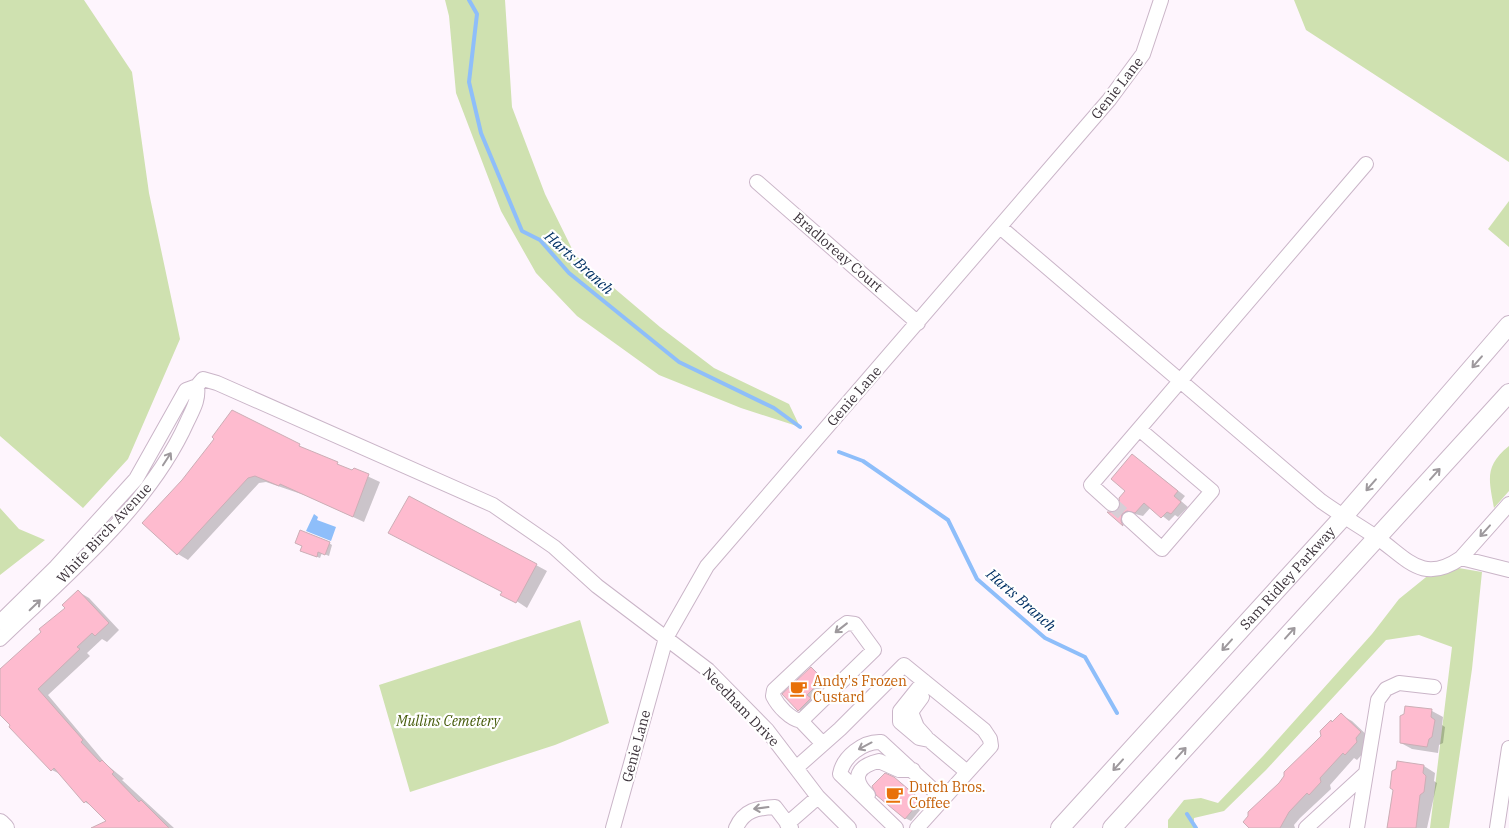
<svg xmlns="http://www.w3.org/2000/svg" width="1509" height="828" font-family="'IBM Plex Serif',serif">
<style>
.green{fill:#cfe1b0}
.water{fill:#8ebefa}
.shadow{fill:#0003}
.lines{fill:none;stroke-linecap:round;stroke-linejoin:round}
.stream{stroke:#8ebefa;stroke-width:4}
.building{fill:#febbcf;stroke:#ccaeb6}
.minor-tunnel{stroke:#d7ced6;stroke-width:14;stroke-dasharray:14 7;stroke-linecap:butt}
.minor-casing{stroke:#cab5c8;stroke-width:16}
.major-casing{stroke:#cab5c8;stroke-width:20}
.minor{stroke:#fff;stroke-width:14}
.major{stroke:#fff;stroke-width:18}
.oneway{stroke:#9e999d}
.labels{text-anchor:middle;stroke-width:4.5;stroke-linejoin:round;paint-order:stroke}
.street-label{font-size:14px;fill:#3c333b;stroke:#fff}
.food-label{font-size:14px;fill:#c56008;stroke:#fff;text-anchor:start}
.park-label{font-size:14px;font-style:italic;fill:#465c0b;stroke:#fff}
.water-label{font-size:15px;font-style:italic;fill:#003064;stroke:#fff}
</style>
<rect width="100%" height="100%" fill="#fef5fd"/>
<!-- green -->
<path class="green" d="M0,0h84l48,72 17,121 31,146 -52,120 -45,49 -83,-72z
M445,0h60l7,107 33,87 30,61 85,72 54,41 75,36 11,23 -59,-19 -82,-33 -82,-59 -41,-43 -35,-62 -45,-118 -7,-77z
M1294,0h215v162l-203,-132z
M1509,201v46l-21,-18z
M1509,446v45l-15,17c-5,-28 -10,-42 15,-62z
M0,508l19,21 26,11 -45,35z
M1441,565l41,7 -10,97 -23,159h-19l22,-181 -33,-12 -33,5 -120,130 -42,41 -30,7v10h-26v-8l16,-20 17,-2 17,5 45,-47 109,-122 27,-35z
M580,620l29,103 -54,22 -145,47 -31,-107z"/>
<!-- water -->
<path class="water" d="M314,514l4,3 -1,3 19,7 -5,14 -25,-10z"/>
<!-- shadow -->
<path class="shadow" d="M299,446l53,26 2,-2 26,12 -16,40 -57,-26 -41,-14 -7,1 -71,77 -10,-6 -34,-31z
M1132,455l53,41 -4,5 7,6 -10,10 -3,-2 -6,6 -18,-14 -8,9 -8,-2 -6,3 -1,11 -18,-15h6l6,-6 5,-16z
M329,543l3,2 -3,11 -7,-3 -2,5 -15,-6 -1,-6z
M431,554l105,11 11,6 -20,37 -24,-16z
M79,592l10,6 30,32 -12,12 -5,-3 -15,14 3,3 -42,39 58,69 18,15 -2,1 52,48h-64l-2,-6 -15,-15 -8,-5 -23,-27 -10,-5 -52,-57v-42l66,-63z
M811,669l16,14 -16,15 4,4 -11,11 -5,-3z
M1406,707l26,4 11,6 -1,8 3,2 -2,16 -4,2 -1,8 -26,-4 -11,-6z
M1341,715l11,6 19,18 -4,10 -10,11 -3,-2 -24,27 1,4 -31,29 -6,7 1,3h-44l29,-45z
M1398,763l26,3 11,7 -1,8 3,2 -10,45h-40z
M900,782l25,22 -14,17 -6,-3z"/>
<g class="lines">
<!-- stream -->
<path class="stream" d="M469,0l8,14 -8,68 12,51 41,98 18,9 29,33 110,89 95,46 26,19
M839,452l24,9 85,59 29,59 68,59 40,19 32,56
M1187,814l9,14"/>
</g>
<!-- building -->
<path class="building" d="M232,410l68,34 -1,2 39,16 -1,2 15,6 2,-2 15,6 -16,43 -73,-33 -1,2 -24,-10 -7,2 -71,77 -35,-32 40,-43 32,-41 -2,-2z
M1132,454l46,37 -4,5 7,6 -10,12 -4,-2 -6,6 -17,-15 -9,10 -8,-2 -5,3 -1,7 2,5 -16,-14h8l5,-6 -1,-8 6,-7 -14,-12z
M409,496l128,68 -21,39 -16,-8 2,-3 -114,-59z
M300,530l30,12 -5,13 -7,-3 -1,5 -17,-6 2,-5 -7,-3z
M78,590l31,33 -14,13 -3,-3 -15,14 3,2 -42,40 45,51 -2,2 19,20 2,-2 12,12 -2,2 27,28 2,-2 28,28h-78l15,-7 -20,-20 -2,2 -30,-35 -3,3 -42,-44 1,-2 -10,-10v-46l41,-37 -2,-3 26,-21 -3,-3z
M811,667l12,12 -16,16 4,3 -13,13 -16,-17z
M1405,706l27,3 -1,8 4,3 -3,17 -3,2 -2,8 -27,-4v-27l4,-2z
M1341,713l20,19 -5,6 1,4 -12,13 -2,-2 -23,25 1,4 -12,13 -2,-2 -18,19 -9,16h-31l-6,-6 5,-6v-4l31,-29 5,-7v-4l31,-30 6,-6 -1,-5 11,-11 1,2z
M1397,761l27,4 -1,8 3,3 -2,16 -4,3 -4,33h-29l6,-38 -3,-2 2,-17 4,-2z
M885,773l9,4 27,23 -16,19 -29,-24 -4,-9z"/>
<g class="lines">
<!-- minor-tunnel -->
<path class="minor-tunnel" d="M1112,504l17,15"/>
<defs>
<path id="minor" d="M757,182l161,141
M1000,227l321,274c18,13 37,24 55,36 31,21 46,48 85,21l48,12
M1112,504l-21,-19 275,-321
M1129,519l33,30 50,-58 -73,-62
M1461,558l48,-54
M0,622l56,-55 80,-88 50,-89 11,-4 6,-7 14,4 276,122 61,42 43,39 111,84 59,60 51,67 31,31
M0,639c66,-64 149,-132 187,-217 6,-13 12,-22 10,-36
M924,681l-24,30v11l19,16 10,2 38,32
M922,697l-11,15 6,15 9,10
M801,721c-11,-2 -23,-15 -28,-25l1,-6 66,-62 7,-5 8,1 19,26 -73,71 22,23
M796,768l44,-39 64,-64 80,65 6,9 1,7 -74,82
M868,795c-18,-17 -10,-29 11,-34l20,9h14
M787,824l31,-27
M613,828l53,-190 41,-72 402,-466 34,-46 18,-54
M736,828c8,-18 21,-20 39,-21l16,21
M896,828l-56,-54c3,-17 23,-33 41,-32l62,57
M1306,828l60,-55 12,-73 8,-11 13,-6 35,4
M1357,828l9,-55
M1497,828l12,-80"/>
<g id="major">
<path d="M0,823l5,5"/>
<path id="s1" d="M1060,828l283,-311 166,-192"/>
<path d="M1112,828l397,-435"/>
</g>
</defs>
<!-- minor casing -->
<use href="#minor" class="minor-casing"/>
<!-- major casing -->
<use href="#major" class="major-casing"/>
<!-- minor -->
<use href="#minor" class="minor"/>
<!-- major -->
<use href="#major" class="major"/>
</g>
<!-- one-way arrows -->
<defs><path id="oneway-shaft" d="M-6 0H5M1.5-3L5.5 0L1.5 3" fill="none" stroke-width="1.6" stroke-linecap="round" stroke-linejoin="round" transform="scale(1.25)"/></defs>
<g class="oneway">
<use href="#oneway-shaft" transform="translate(1477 362) rotate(131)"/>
<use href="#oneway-shaft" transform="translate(167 459) rotate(-57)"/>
<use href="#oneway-shaft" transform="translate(1435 474) rotate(-48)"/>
<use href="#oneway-shaft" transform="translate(1371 485) rotate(131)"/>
<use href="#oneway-shaft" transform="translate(1485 531) rotate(132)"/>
<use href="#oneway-shaft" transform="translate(35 605) rotate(-44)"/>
<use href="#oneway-shaft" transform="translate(841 628) rotate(142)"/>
<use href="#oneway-shaft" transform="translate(1290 633) rotate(-48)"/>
<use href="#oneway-shaft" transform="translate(1227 645) rotate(132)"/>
<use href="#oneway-shaft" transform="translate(865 746) rotate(152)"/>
<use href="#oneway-shaft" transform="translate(1181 753) rotate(-48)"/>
<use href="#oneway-shaft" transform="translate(1118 765) rotate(132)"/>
<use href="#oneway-shaft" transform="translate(761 808) rotate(173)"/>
</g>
<!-- icons -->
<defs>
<symbol id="cafe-bare" viewBox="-9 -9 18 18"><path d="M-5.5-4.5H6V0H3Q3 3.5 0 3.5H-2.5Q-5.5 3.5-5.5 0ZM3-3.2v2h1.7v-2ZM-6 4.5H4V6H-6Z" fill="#e8710a" stroke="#fff" stroke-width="2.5" paint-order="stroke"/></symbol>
</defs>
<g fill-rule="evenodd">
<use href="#cafe-bare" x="786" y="676" width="25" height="25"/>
<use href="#cafe-bare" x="882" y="782" width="25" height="25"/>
</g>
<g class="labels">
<!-- street labels -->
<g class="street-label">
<text transform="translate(1117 88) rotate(-52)" y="5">Genie Lane</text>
<text transform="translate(838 252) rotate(41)" y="5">Bradloreay Court</text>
<text transform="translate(854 396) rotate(-49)" y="5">Genie Lane</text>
<text transform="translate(104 533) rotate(-47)" y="5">White Birch Avenue</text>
<text dy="5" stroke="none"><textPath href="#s1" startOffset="338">Sam Ridley Parkway</textPath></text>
<text transform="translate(741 707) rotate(46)" y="5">Needham Drive</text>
<text transform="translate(636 746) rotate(-75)" y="5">Genie Lane</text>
</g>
<!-- food labels -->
<g class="food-label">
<text x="813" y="686">Andy's Frozen<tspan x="813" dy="16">Custard</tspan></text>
<text x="909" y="792">Dutch Bros.<tspan x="909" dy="16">Coffee</tspan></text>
</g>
<!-- park labels -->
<g class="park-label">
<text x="448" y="726">Mullins Cemetery</text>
</g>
<!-- water labels -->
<g class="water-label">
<text transform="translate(579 263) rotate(42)" y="5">Harts Branch</text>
<text transform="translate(1021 600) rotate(41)" y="5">Harts Branch</text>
</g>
</g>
</svg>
